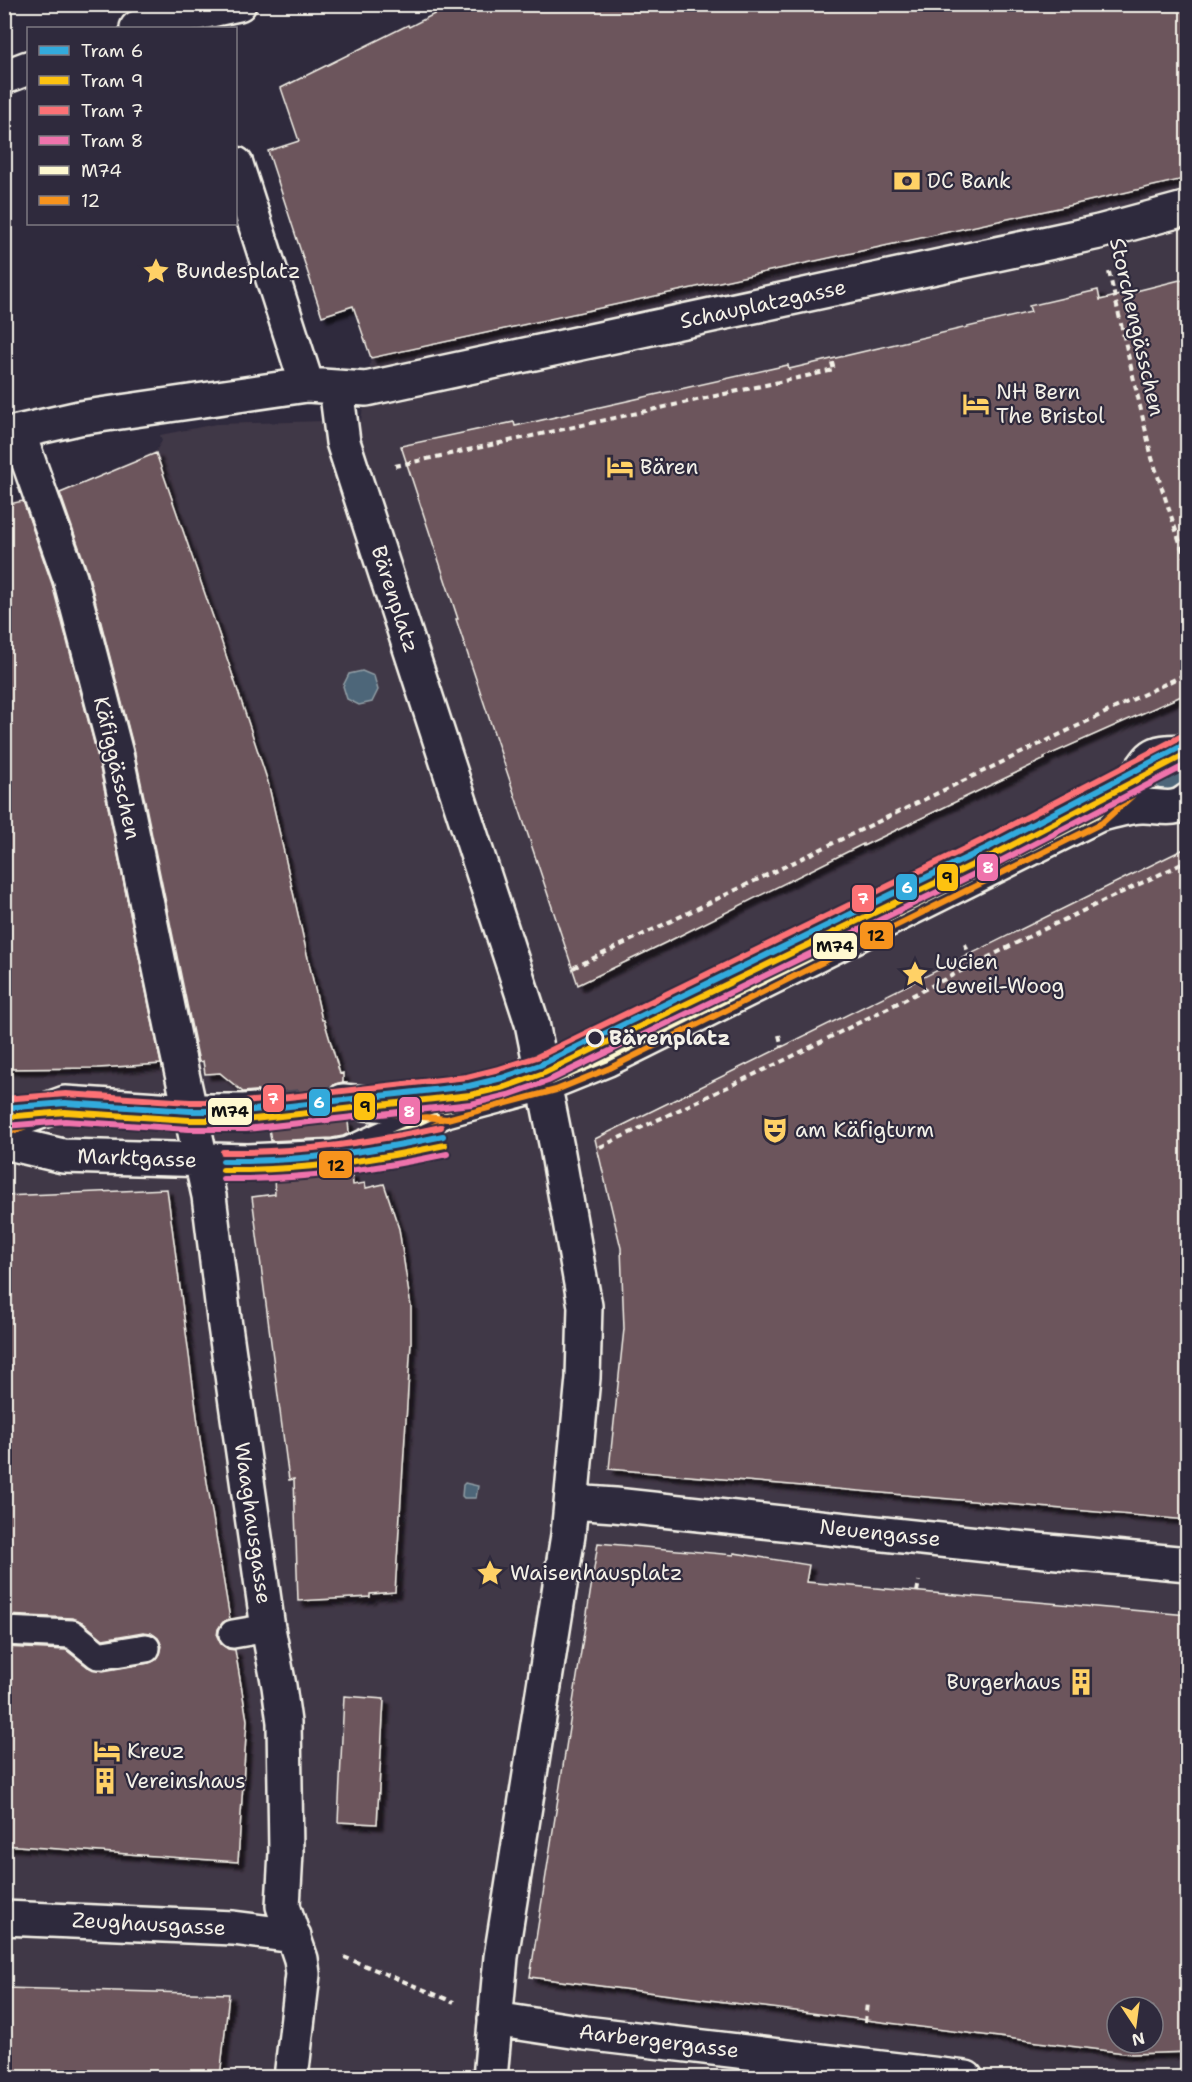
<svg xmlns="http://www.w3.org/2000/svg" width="1192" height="2082" font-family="'Shantell Sans',sans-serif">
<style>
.built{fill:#413746;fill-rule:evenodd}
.water{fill:#4e6679;stroke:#909ea5;stroke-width:1.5}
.building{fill:#6c555c;stroke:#f4f1e8;stroke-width:1.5;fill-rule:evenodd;filter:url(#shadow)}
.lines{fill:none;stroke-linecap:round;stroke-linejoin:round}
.street-tunnel{stroke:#4d4857;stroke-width:33;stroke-dasharray:33 16;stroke-linecap:butt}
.lane-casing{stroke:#f4f1e8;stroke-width:32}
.street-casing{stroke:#f4f1e8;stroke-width:38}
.secondary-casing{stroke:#f4f1e8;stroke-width:38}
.path{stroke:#f4f1e8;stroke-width:4;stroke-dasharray:6 4.5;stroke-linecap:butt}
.lane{stroke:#2f2a3d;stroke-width:27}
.street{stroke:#2f2a3d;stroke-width:33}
.secondary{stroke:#2f2a3d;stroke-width:33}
.bus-1-casing{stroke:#2f2a3d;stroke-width:10}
.bus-2-casing{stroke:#2f2a3d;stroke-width:10}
.bus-1{stroke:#fff9d1;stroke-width:6}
.bus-2{stroke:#f7931d;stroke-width:6}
.tram-1-casing{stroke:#2f2a3d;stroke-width:10}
.tram-2-casing{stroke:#2f2a3d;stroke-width:10}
.tram-3-casing{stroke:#2f2a3d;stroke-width:10}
.tram-4-casing{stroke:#2f2a3d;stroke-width:10}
.tram-1{stroke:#33aadc;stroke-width:6}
.tram-2{stroke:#fdc210;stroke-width:6}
.tram-3{stroke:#fc7175;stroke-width:6}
.tram-4{stroke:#ef73ac;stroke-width:6}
.stop-dot{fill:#2f2a3d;stroke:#f4f1e8;stroke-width:3}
.labels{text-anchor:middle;stroke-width:4.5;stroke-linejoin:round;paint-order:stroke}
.poi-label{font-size:21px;fill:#f4f1e8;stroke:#2f2a3d;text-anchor:start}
.street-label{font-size:21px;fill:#f4f1e8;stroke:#2f2a3d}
.stop-label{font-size:21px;font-weight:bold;fill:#f4f1e8;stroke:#2f2a3d;text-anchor:start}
.line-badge{stroke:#2f2a3d;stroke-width:2}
.badge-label{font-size:16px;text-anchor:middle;font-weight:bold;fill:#fff}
.pale-badge-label{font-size:16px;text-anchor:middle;font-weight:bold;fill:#111}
</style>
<defs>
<filter id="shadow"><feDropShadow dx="5.5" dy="5.5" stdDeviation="1.5" flood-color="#0009"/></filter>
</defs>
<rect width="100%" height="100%" fill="#2f2a3d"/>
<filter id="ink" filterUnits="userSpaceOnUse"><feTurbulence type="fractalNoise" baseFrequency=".0167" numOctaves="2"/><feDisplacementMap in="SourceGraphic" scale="12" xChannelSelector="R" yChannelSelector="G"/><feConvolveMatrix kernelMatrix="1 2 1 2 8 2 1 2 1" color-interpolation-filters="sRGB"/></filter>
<g filter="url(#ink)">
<!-- built -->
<path class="built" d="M1187,5v2072h-1182l-1,-1574 61,-13 91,-39 6,-10 -2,-6 56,-11 145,-4 10,-62 -18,-52 -31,10 -54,-165 31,-11 -18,-52 126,-64 2,-1 2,3zM1117,2007h36v36h-36z"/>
<!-- water -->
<path class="water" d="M362,671l12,5 4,14 -6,12 -13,3 -12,-6 -4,-13 6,-12z
M1170,767l9,4 4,10 -4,9 -11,4 -9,-4 -4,-9 5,-9z
M465,1483l13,3 -2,12h-12l-2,-2 1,-11z"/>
<!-- building -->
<path class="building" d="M454,4h734v174l-125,29 -692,151 -18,-52 -31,10 -54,-165 31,-10 -18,-53 127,-63 1,2z
M1188,278v415l-144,64 1,2 -182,87v-2l-192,96 -93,45 -122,-366h2l-57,-173 113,-24 1,4 273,-61 1,4 242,-57 -2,-6 69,-16 2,10z
M156,453l64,184 48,145 54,238h2l16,54 3,-1v9l-8,2 -7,6 -4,10 2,8 6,8 16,5 1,12 -6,3 -11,2 -61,3 -2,-13 10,-4 6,-8 2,-9 -4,-9 -7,-6 -9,-2 -24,2 -23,-19 -15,1 -2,-13 -4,1 -65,-313 -46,-176 -28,-80z
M23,501l29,83 46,174 63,306 -63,4 -94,1v-564z
M1188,847v673l-579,-51 15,-140 -3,-81 -26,-109z
M352,1173l1,12 12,-2 1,5 18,-4 15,45 12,78v35l-16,250 -25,2v3l-72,4 -4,-122 -5,1 -37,-283 23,-3 -1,-15 61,-3z
M167,1189l34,257 29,173 -7,3 -5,7 -1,7 4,8 7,5 7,1 12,70 -9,142 -234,-17v-198l62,3 22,17 15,4 46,-8 7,-3 4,-6 2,-8 -4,-8 -7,-5 -8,-1 -40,7 -21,-17 -9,-4 -69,-3v-419z
M598,1543l136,12v-2l75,12 -3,17 382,33v437l-56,2 -602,-77zM1117,2007h36v36h-36z
M344,1696l40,3 -7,125 -39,-2z
M4,1988l225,6 -9,84h-216z"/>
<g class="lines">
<!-- street-tunnel -->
<path class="street-tunnel" d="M268,1109l75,-8"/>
<defs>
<path id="lane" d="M4,1631l68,3 26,21h5l43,-7
M233,1634l35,-6"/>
<path id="street" d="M236,164l71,221
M336,387l7,55 189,581 25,125 28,158 -2,72 -15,157 -67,422 -11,121
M18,432l52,146 46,176 61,297 32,145 15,123 44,309 11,58 5,36 2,130 -3,54 18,53 2,15 -12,104
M4,435l75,-17 228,-33 59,4 733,-157 89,-24
M1098,815c11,-10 23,-19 32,-30 23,-27 15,-36 58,-33
M343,1101l101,9
M4,1125l61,-22 125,8h54l24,-2
M4,1142l59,14 185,5 86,-4 15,-3 97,-44 108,-29 52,-21 492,-245c14,-4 28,-8 43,-9 17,-1 33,7 47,-6
M572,1502l43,3 400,43 173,16
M4,1918l229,10 61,8
M495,2019l90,14 381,45"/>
<path id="secondary" d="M137,28l15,-5 87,-19
M4,77l24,-9"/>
</defs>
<!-- lane casing -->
<use href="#lane" class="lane-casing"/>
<!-- street casing -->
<use href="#street" class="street-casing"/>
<!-- secondary casing -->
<use href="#secondary" class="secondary-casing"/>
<!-- path -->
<path class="path" d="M1109,272l43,186 36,109
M395,466l439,-96 -3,-11
M965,944l4,11
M573,968l615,-295
M779,1035l3,12
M600,1147l187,-88 249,-126 152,-72
M917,1592l2,-11
M344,1957l110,45
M865,2022l2,-19"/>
<!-- lane -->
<use href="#lane" class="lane"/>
<!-- street -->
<use href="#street" class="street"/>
<!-- secondary -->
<use href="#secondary" class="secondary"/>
<defs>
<path id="bus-1" d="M4,1125l61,-22 160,9 118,-11 103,9 108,-29 52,-21 492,-245 28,-26 26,-32 12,-5h24
M223,1161l77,-1 49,-6 87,-39"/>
<path id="bus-2" d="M7,1133l59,-21 159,9 118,-11 104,9 109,-29 54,-22 492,-245 31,-28 24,-31 8,-3h23
M223,1170l77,-1 51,-6 89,-40"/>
</defs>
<!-- bus-1 casing -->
<use href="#bus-1" class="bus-1-casing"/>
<!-- bus-2 casing -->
<use href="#bus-2" class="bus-2-casing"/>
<!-- bus-1 -->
<use href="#bus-1" class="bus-1"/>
<!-- bus-2 -->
<use href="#bus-2" class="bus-2"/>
<defs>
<path id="tram-1" d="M4,1108l61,-5 125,8h54l225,-25 33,-8 38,-13 449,-218 199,-104
M223,1161c75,1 147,-9 220,-25"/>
<path id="tram-2" d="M5,1117l60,-5 124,8h55l226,-25 35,-8 39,-14 449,-218 195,-102
M223,1170c75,1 148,-9 222,-25"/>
<path id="tram-3" d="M4,1099l62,-5 124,8h54l223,-25 32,-8 38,-12 448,-218 199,-104
M223,1152c74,1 146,-9 218,-25"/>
<path id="tram-4" d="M5,1126l60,-5 124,8h57l225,-25 37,-9 40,-14 449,-218 191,-99
M223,1179c76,1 149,-9 224,-25"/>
</defs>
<!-- tram-1 casing -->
<use href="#tram-1" class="tram-1-casing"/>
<!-- tram-2 casing -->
<use href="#tram-2" class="tram-2-casing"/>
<!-- tram-3 casing -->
<use href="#tram-3" class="tram-3-casing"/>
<!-- tram-4 casing -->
<use href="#tram-4" class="tram-4-casing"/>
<!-- tram-1 -->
<use href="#tram-1" class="tram-1"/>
<!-- tram-2 -->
<use href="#tram-2" class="tram-2"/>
<!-- tram-3 -->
<use href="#tram-3" class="tram-3"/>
<!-- tram-4 -->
<use href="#tram-4" class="tram-4"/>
</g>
</g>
<!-- icons -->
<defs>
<symbol id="bank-bare" viewBox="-9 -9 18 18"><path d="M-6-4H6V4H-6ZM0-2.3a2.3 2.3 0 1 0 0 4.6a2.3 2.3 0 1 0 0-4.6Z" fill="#ffd166" stroke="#2f2a3d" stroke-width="2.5" paint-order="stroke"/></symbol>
<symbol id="sight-bare" viewBox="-9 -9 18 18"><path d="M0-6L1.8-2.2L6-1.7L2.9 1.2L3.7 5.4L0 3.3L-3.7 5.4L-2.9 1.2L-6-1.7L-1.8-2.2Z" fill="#ffd166" stroke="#2f2a3d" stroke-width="2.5" paint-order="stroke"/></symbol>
<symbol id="hotel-bare" viewBox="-9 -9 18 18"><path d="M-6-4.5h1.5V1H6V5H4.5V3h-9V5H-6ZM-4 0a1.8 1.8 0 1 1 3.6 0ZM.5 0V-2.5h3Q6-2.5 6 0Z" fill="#ffd166" stroke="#2f2a3d" stroke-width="2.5" paint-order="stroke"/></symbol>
<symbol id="theatre-bare" viewBox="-9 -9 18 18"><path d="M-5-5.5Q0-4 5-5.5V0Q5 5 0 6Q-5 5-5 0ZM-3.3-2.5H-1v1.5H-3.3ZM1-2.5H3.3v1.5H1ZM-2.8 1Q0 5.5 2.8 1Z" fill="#ffd166" stroke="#2f2a3d" stroke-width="2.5" paint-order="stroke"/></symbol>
<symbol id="building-bare" viewBox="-9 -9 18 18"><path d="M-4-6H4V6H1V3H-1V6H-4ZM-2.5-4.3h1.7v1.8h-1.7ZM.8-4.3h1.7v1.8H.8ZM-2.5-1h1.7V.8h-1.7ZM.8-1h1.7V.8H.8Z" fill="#ffd166" stroke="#2f2a3d" stroke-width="2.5" paint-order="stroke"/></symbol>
</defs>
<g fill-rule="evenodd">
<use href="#bank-bare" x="888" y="162" width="38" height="38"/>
<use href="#sight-bare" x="137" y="252" width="38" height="38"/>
<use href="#hotel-bare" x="957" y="385" width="38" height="38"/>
<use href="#hotel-bare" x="601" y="448" width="38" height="38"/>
<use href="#sight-bare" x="896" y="955" width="38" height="38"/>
<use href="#theatre-bare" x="756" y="1111" width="38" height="38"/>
<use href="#sight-bare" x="471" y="1554" width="38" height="38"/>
<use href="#building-bare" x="1062" y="1663" width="38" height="38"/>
<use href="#hotel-bare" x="88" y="1732" width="38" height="38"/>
<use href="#building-bare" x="86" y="1762" width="38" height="38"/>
</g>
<!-- markers -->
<circle class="stop-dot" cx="595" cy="1038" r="8"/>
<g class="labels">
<!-- poi labels -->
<g class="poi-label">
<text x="927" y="188">DC Bank</text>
<text x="176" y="278">Bundesplatz</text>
<text x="996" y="399">NH Bern<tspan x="996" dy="24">The Bristol</tspan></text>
<text x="640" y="474">Bären</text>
<text x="935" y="969">Lucien<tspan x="935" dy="24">Leweil-Woog</tspan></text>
<text x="795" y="1137">am Käfigturm</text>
<text x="510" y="1580">Waisenhausplatz</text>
<text x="1061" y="1689" text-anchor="end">Burgerhaus</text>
<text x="127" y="1758">Kreuz</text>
<text x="125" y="1788">Vereinshaus</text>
</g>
<!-- street labels -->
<g class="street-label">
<text transform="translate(763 304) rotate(-12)" y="7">Schauplatzgasse</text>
<text transform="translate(1137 327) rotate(77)" y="7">Storchengässchen</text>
<text transform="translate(395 599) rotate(72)" y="7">Bärenplatz</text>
<text transform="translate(117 768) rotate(77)" y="7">Käfiggässchen</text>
<text transform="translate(137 1158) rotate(2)" y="7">Marktgasse</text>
<text transform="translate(253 1523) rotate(82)" y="7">Waaghausgasse</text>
<text transform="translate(880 1533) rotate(6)" y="7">Neuengasse</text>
<text transform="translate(149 1924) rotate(3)" y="7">Zeughausgasse</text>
<text transform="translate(659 2041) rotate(7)" y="7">Aarbergergasse</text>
</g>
<!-- stop labels -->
<g class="stop-label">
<text x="609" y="1045">Bärenplatz</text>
</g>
</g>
<g class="line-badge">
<rect x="976" y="853" width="23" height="29" rx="6" fill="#ef73ac"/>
<rect x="936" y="863" width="23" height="29" rx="6" fill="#fdc210"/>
<rect x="895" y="873" width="23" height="28" rx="6" fill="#33aadc"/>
<rect x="851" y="884" width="24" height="29" rx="6" fill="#fc7175"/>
<rect x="859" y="921" width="35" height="29" rx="6" fill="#f7931d"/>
<rect x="812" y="932" width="46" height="28" rx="6" fill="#fff9d1"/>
<rect x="262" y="1084" width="23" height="29" rx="6" fill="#fc7175"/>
<rect x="308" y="1088" width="23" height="29" rx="6" fill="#33aadc"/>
<rect x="353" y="1092" width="23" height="29" rx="6" fill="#fdc210"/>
<rect x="398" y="1096" width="23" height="29" rx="6" fill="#ef73ac"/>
<rect x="207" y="1097" width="46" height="29" rx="6" fill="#fff9d1"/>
<rect x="318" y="1150" width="35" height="29" rx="6" fill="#f7931d"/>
</g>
<g class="badge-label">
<text x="988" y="873">8</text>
<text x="907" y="893">6</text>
<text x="863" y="904">7</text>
<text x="273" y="1104">7</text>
<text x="319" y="1108">6</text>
<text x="409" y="1117">8</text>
</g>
<g class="pale-badge-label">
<text x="947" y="883">9</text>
<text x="876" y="941">12</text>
<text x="835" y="952">M74</text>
<text x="365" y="1112">9</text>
<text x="230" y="1117">M74</text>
<text x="336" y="1171">12</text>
</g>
<!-- margin -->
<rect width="1192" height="2082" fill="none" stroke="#2f2a3d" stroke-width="24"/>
<rect x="12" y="12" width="1168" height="2058" fill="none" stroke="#f4f1e8" stroke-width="2" filter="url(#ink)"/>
<!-- legend -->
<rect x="27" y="27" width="210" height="198" fill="#2f2a3d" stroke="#7e7a81" stroke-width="1.5"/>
<rect x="39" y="46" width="30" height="9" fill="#33aadc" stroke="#7e7a81" stroke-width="1.5"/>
<text x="81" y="57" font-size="18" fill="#f4f1e8">Tram 6</text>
<rect x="39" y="76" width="30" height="9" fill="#fdc210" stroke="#7e7a81" stroke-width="1.5"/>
<text x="81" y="87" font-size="18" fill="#f4f1e8">Tram 9</text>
<rect x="39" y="106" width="30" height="9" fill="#fc7175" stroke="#7e7a81" stroke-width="1.5"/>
<text x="81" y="117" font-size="18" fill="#f4f1e8">Tram 7</text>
<rect x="39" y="136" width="30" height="9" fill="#ef73ac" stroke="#7e7a81" stroke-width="1.5"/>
<text x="81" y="147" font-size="18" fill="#f4f1e8">Tram 8</text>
<rect x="39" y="166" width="30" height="9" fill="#fff9d1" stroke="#7e7a81" stroke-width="1.5"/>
<text x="81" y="177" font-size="18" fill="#f4f1e8">M74</text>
<rect x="39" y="196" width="30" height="9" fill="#f7931d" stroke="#7e7a81" stroke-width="1.5"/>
<text x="81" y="207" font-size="18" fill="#f4f1e8">12</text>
<!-- north arrow -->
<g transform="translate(1135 2025) rotate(167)"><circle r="28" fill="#2f2a3d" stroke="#7e7a81" stroke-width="1.5"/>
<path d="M0-4.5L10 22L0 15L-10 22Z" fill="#ffd166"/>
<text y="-9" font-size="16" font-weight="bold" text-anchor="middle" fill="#f4f1e8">N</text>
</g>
</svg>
